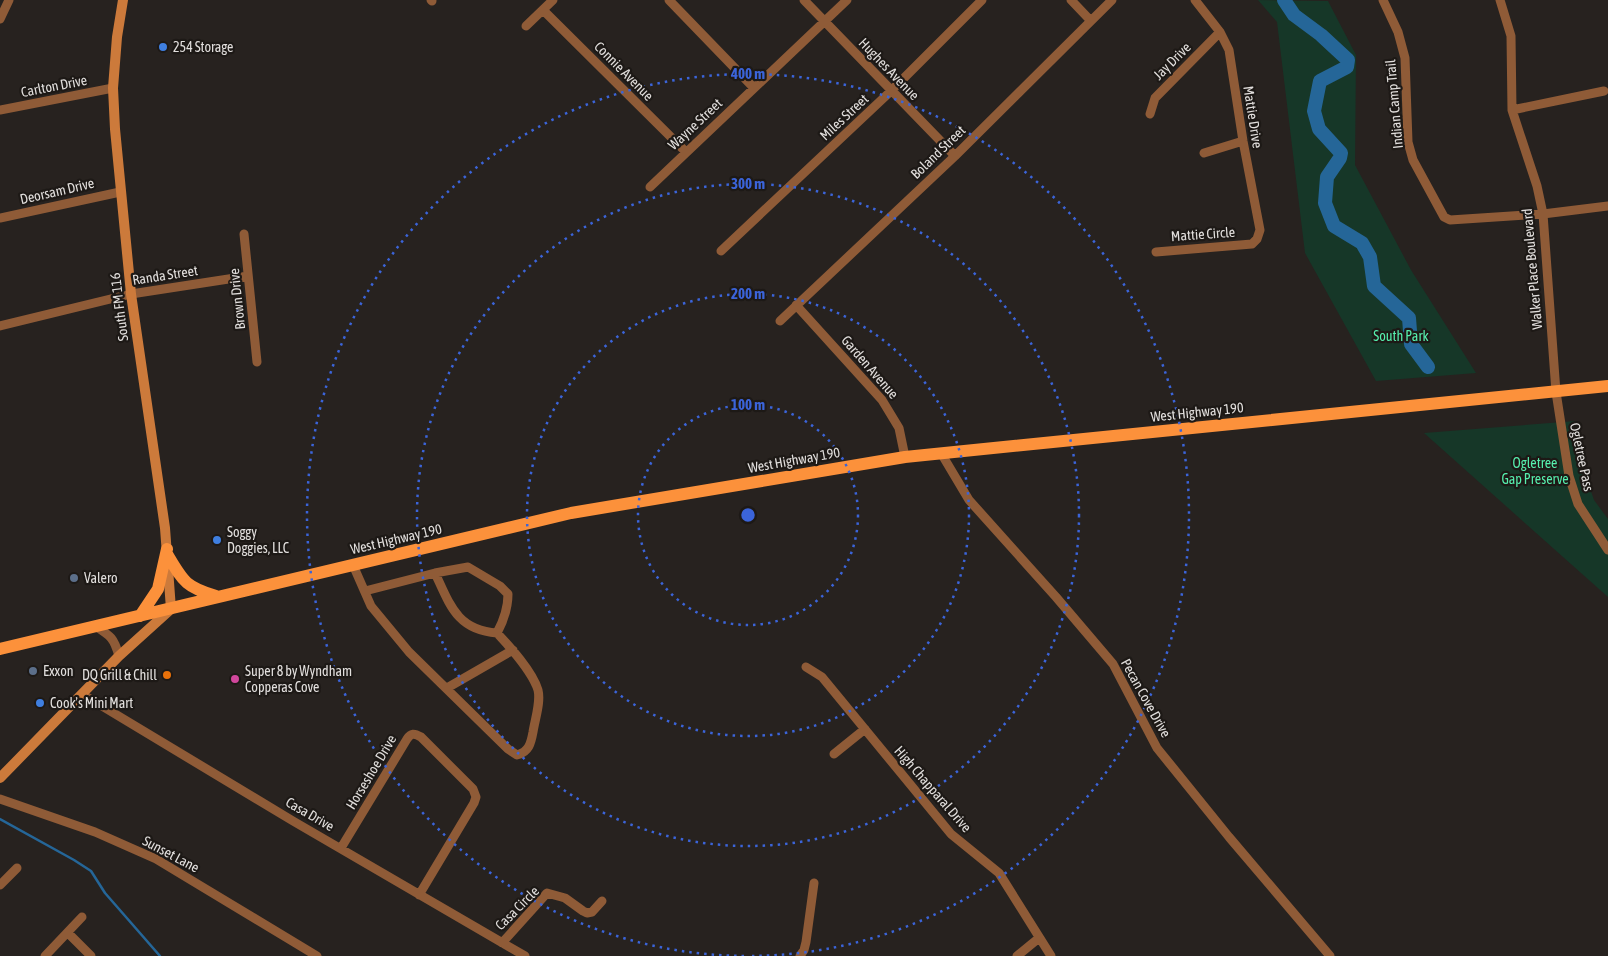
<svg xmlns="http://www.w3.org/2000/svg" width="1608" height="956" font-family="'Asap Condensed',sans-serif">
<style>
.green{fill:#163728}
.lines{fill:none;stroke-linecap:round;stroke-linejoin:round}
.stream{stroke:#256698;stroke-width:2.5}
.river{stroke:#256698;stroke-width:14}
.street{stroke:#8f5b37;stroke-width:9}
.secondary{stroke:#cc7a3b;stroke-width:10}
.primary{stroke:#fc913b;stroke-width:12}
.ring{fill:none;stroke:#3b64d9;stroke-width:2.5;stroke-dasharray:2.5 5}
.shop-dot{fill:#3f7fe0;stroke:#1d1916;stroke-width:2}
.service-dot{fill:#5c6f8a;stroke:#1d1916;stroke-width:2}
.food-dot{fill:#e8710a;stroke:#1d1916;stroke-width:2}
.hotel-dot{fill:#d1479c;stroke:#1d1916;stroke-width:2}
.labels{text-anchor:middle;stroke-width:4.5;stroke-linejoin:round;paint-order:stroke}
.poi-label{font-size:14px;fill:#e2dfdd;stroke:#1d1916;text-anchor:start}
.street-label{font-size:14px;fill:#e2dfdd;stroke:#1d1916}
.park-label{font-size:14px;fill:#56efae;stroke:#1d1916}
.centre{fill:#3b64d9;stroke:#1d1916;stroke-width:2.5}
.ring-label{font-size:15px;text-anchor:middle;font-weight:bold;fill:#3b64d9;stroke:#1d1916;stroke-width:4.5;stroke-linejoin:round;paint-order:stroke}
</style>
<rect width="100%" height="100%" fill="#27221f"/>
<!-- green -->
<path class="green" d="M1258,0l70,1 28,54 -1,110 56,105 65,103 -100,8 -71,-128 -28,-231z
M1576,421l6,44 12,35 14,19v78l-184,-164z"/>
<g class="lines">
<!-- stream -->
<path class="stream" d="M0,819l74,41 17,11 14,22 55,63"/>
<!-- river -->
<path class="river" d="M1284,0l10,15 27,20 27,25 -1,7 -27,14 -6,30 5,18 22,24 -1,5 -13,19 -2,26 9,23 28,17 8,14 4,29 35,32 2,26 17,23"/>
<!-- street -->
<path class="street" d="M431,0l1,1
M669,0l85,88
M804,0l151,156
M1071,0l20,21
M1383,0l15,32 7,26 3,84 5,18 31,57 6,3 93,-6 65,-8
M1500,0l11,36 1,74 25,76 6,28 13,178 13,84 9,28 30,46
M543,10l143,142
M0,19l9,-19
M526,26l27,-26
M0,110l113,-22
M1512,110l92,-19
M1150,114l5,-16 65,-66
M1204,153l39,-12
M650,187l197,-187
M0,218l120,-26
M244,234l13,128
M721,251l170,-160 91,-91
M1156,252l96,-8 5,-5 3,-9 -17,-89 -14,-91 -9,-18 -25,-32
M796,305l86,95 17,28 6,29
M780,321l175,-165 157,-156
M0,326l131,-32 117,-18
M941,453l28,47 87,97 57,67 44,84 72,89 101,119
M353,565l18,41 38,46 99,97 9,6c12,-3 14,-12 16,-23 2,-13 8,-30 5,-42 -6,-19 -28,-43 -41,-57 -40,-3 -47,-28 -62,-60
M365,591l70,-18 33,-6 32,19 8,8c0,14 -4,26 -11,39
M95,626c16,10 19,12 24,30
M806,667l16,10 129,157 48,39 52,83
M447,688l66,-38
M82,694l211,127 232,135
M834,754l31,-25
M0,799l95,33 61,27 161,97
M341,848l66,-109c4,-6 7,-6 14,-2l52,52 3,8 -2,6 -55,92
M0,885l17,-17
M68,933l23,23
M502,943l45,-50 18,5 18,13 4,2 5,-1 10,-11
M45,956l37,-39
M800,956l4,-6 2,-8 8,-59
M1017,956l22,-18"/>
<!-- secondary -->
<path class="secondary" d="M0,778l119,-122 52,-47 -6,-81 -34,-234 -16,-165 -2,-41 4,-51 6,-37"/>
<!-- primary -->
<path class="primary" d="M167,554c16,27 18,33 49,42
M140,616l18,-27 9,-40
M0,649l571,-136 334,-56 703,-71"/>
</g>
<!-- distance rings -->
<g class="ring">
<circle cx="748" cy="515" r="110"/>
<circle cx="748" cy="515" r="221"/>
<circle cx="748" cy="515" r="331"/>
<path d="M744 956A441 441 0 1 1 752 956"/>
</g>
<!-- markers -->
<g class="shop-dot">
<circle cx="163" cy="47" r="5"/>
<circle cx="217" cy="540" r="5"/>
<circle cx="40" cy="703" r="5"/>
</g>
<g class="service-dot">
<circle cx="74" cy="578" r="5"/>
<circle cx="33" cy="671" r="5"/>
</g>
<circle class="food-dot" cx="167" cy="675" r="5"/>
<circle class="hotel-dot" cx="235" cy="679" r="5"/>
<g class="labels">
<!-- poi labels -->
<g class="poi-label">
<text x="173" y="52">254 Storage</text>
<text x="227" y="537">Soggy<tspan x="227" dy="16">Doggies, LLC</tspan></text>
<text x="84" y="583">Valero</text>
<text x="43" y="676">Exxon</text>
<text x="245" y="676">Super 8 by Wyndham<tspan x="245" dy="16">Copperas Cove</tspan></text>
<text x="157" y="680" text-anchor="end">DQ Grill &amp; Chill</text>
<text x="50" y="708">Cook's Mini Mart</text>
</g>
<!-- street labels -->
<g class="street-label">
<text transform="translate(1172 61) rotate(-45)" y="5">Jay Drive</text>
<text transform="translate(889 69) rotate(46)" y="5">Hughes Avenue</text>
<text transform="translate(624 71) rotate(45)" y="5">Connie Avenue</text>
<text transform="translate(54 86) rotate(-11)" y="5">Carlton Drive</text>
<text transform="translate(1394 104) rotate(-95)" y="5">Indian Camp Trail</text>
<text transform="translate(844 117) rotate(-43)" y="5">Miles Street</text>
<text transform="translate(1253 117) rotate(81)" y="5">Mattie Drive</text>
<text transform="translate(695 124) rotate(-43)" y="5">Wayne Street</text>
<text transform="translate(938 152) rotate(-44)" y="5">Boland Street</text>
<text transform="translate(57 191) rotate(-13)" y="5">Deorsam Drive</text>
<text transform="translate(1203 234) rotate(-4)" y="5">Mattie Circle</text>
<text transform="translate(1532 269) rotate(-95)" y="5">Walker Place Boulevard</text>
<text transform="translate(165 275) rotate(-9)" y="5">Randa Street</text>
<text transform="translate(237 299) rotate(-96)" y="5">Brown Drive</text>
<text transform="translate(119 307) rotate(-97)" y="5">South FM 116</text>
<text transform="translate(870 367) rotate(49)" y="5">Garden Avenue</text>
<text transform="translate(1197 412) rotate(-6)" y="5">West Highway 190</text>
<text transform="translate(1582 457) rotate(78)" y="5">Ogletree Pass</text>
<text transform="translate(794 460) rotate(-10)" y="5">West Highway 190</text>
<text transform="translate(396 539) rotate(-13)" y="5">West Highway 190</text>
<text transform="translate(1146 698) rotate(61)" y="5">Pecan Cove Drive</text>
<text transform="translate(371 772) rotate(-59)" y="5">Horseshoe Drive</text>
<text transform="translate(933 789) rotate(49)" y="5">High Chapparal Drive</text>
<text transform="translate(310 814) rotate(30)" y="5">Casa Drive</text>
<text transform="translate(171 854) rotate(28)" y="5">Sunset Lane</text>
<text transform="translate(517 908) rotate(-45)" y="5">Casa Circle</text>
</g>
<!-- park labels -->
<g class="park-label">
<text x="1401" y="341">South Park</text>
<text x="1535" y="468">Ogletree<tspan x="1535" dy="16">Gap Preserve</tspan></text>
</g>
</g>
<circle cx="748" cy="515" r="8" class="centre"/>
<g class="ring-label">
<text x="748" y="79">400 m</text>
<text x="748" y="189">300 m</text>
<text x="748" y="299">200 m</text>
<text x="748" y="410">100 m</text>
</g>
</svg>
